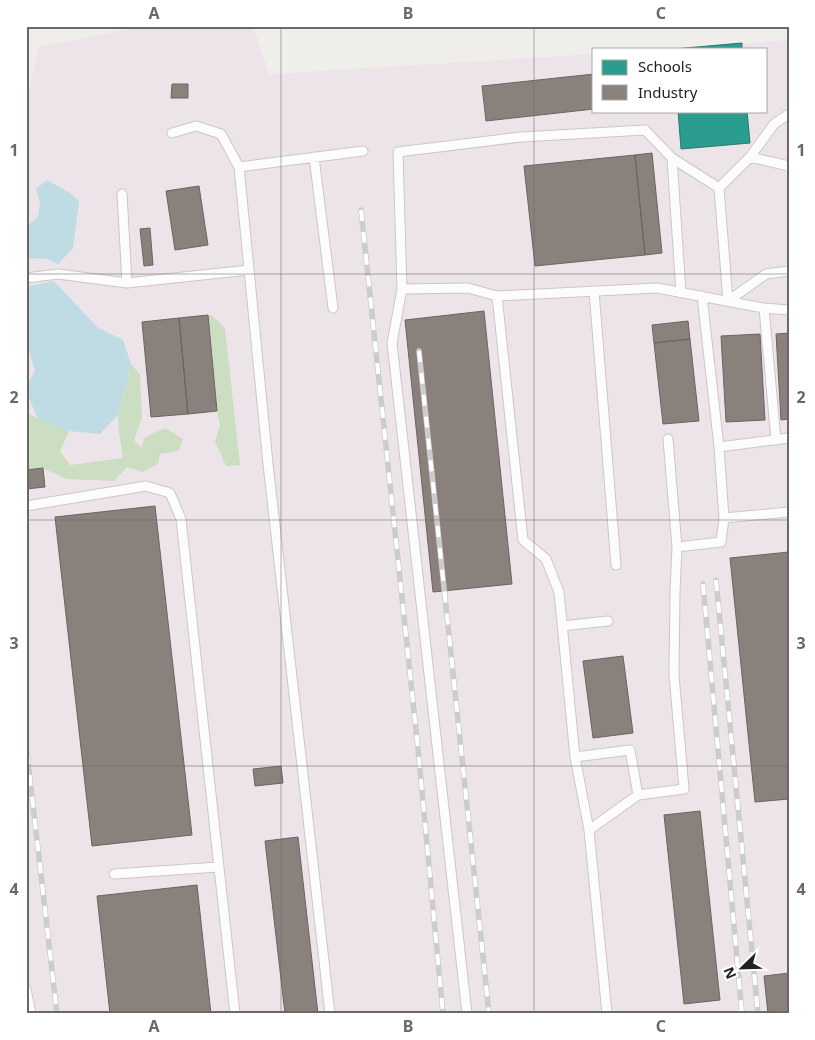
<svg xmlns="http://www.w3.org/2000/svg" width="815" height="1040" font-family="'Noto Sans',sans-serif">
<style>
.industrial{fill:#ede4e9}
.forest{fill:#cbdec1}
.water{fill:#bfdbe3}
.schools{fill:#2a9d8f;stroke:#28786e}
.industry{fill:#8a817c;stroke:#6b6461}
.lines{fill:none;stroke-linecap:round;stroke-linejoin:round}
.lane-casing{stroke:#c9c8c7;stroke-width:11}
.lane{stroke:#fdfcfc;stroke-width:9}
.rail-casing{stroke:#ccc;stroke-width:5.5}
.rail{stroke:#fff;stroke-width:4;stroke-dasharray:11;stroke-linecap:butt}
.grid{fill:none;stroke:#6a6968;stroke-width:1;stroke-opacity:0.55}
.neatline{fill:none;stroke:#6a6968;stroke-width:2}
.grid-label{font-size:16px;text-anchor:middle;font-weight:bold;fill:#6a6968}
</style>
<rect width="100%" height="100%" fill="#f0eeeb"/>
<!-- industrial -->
<path class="industrial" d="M143,26h110l16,48 325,-20v57h172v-62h-92l115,-9v974h-763v-912l13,-55z"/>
<!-- forest -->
<path class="forest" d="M208,315h3l14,13 15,137 -14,1 -11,-25 5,-15 -3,-15z
M131,364l9,11 2,43 -8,22 7,8 4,-11 20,-9 18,11 -4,12 -19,3 -2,10 -15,8 -16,-5 -13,14 -48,-2 -23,-11 -17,2v-57l43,18 -9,20 10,14 53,-7 -4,-24 -1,-19z"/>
<!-- water -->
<path class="water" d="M47,180l23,13 9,8 -6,47 -15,16 -10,-5 -22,-1v-31l12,-10 2,-14 -4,-14z
M54,281l43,46 26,13 8,24 -13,51 -18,19 -31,-3 -31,-12 -12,-28v-3l9,-18 -6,-19 -3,-6v-56l4,-3z"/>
<!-- schools -->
<path class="schools" d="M742,43v6h-68z
M678,111h69l3,32 -69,6z"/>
<!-- industry -->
<path class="industry" d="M594,74v35l-108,12 -4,-35z
M172,84h16v14h-17z
M652,153l10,100 -17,2 -10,-100z
M635,155l10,100 -110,11 -11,-100z
M199,186l9,59 -33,5 -9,-59z
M150,228l3,37 -9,1 -4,-37z
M484,311l28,273 -79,8 -28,-272z
M208,315l9,96 -29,3 -9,-96z
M179,318l9,96 -37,3 -9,-95z
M688,321l2,18 -36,4 -2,-18z
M789,333v86l-8,1 -5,-86z
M760,334l5,86 -39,2 -5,-86z
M690,339l9,82 -36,3 -9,-81z
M43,468l2,19 -19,2v-19z
M155,506l37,329 -100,11 -37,-329z
M789,552v247l-34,3 -25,-244z
M623,656l10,77 -40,5 -10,-77z
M281,766l2,17 -28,3 -2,-17z
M700,811l20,189 -36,4 -20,-189z
M298,837l20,177h-33l-20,-173z
M197,885l14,129h-101l-13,-118z
M789,973v41h-21l-4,-38z"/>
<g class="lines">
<defs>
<path id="lane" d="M172,133l24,-7 25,8 18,33 29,297 62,550
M314,157l19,151
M750,157l39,9
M672,158l9,135
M239,167l124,-16
M122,194l5,89
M26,278l32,-4 69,9 122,-13
M402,289l66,-1 29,8 160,-8 107,20 25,2
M594,291l22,274
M497,296l26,244 23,19 13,33 16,165 14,73 18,184
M728,301l-9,-113 31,-31 24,-33 15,-10
M728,301l38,-27 23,-3
M764,308l12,132
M719,447l70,-9
M26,506l120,-20 24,7 11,26 54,495
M724,518l65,-6
M677,547l44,-5 3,-24 -5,-71 -17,-151
M562,626l46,-5
M575,757l55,-7 8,45
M589,830l49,-35 46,-6 -10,-114 1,-84 2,-44 -9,-108
M114,874l104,-7
M26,989l5,25
M467,1014l-75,-671 10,-54 -4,-137 123,-15 124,-7 27,28 47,30"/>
</defs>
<!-- lane casing -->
<use href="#lane" class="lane-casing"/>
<!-- lane -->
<use href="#lane" class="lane"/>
<defs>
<path id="rail" d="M361,210l57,539 25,265
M419,351l70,663
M716,580l42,434
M703,584l39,430
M27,753l30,261"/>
</defs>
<!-- rail casing -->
<use href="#rail" class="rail-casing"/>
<!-- rail -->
<use href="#rail" class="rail"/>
</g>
<!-- grid -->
<path class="grid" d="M281,26v988M534,26v988M26,274h763M26,520h763M26,766h763"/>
<!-- border -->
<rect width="815" height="1040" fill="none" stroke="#ffffff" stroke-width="55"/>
<!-- legend -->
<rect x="592" y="48" width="175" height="65" fill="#ffffff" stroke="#a7a7a7"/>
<rect x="602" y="60" width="25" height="15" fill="#2a9d8f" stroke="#a7a7a7"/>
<text x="638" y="72" font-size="15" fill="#222222">Schools</text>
<rect x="602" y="85" width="25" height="15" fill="#8a817c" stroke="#a7a7a7"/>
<text x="638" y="98" font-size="15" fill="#222222">Industry</text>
<!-- north arrow -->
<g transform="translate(742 968) rotate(247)" stroke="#ffffff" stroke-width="4" paint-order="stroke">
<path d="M0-4L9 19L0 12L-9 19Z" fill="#222222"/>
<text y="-8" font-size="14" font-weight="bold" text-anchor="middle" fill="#222222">N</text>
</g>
<rect x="28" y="28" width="760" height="984" class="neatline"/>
<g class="grid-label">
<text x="154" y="19">A</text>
<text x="408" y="19">B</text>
<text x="661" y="19">C</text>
<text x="14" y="156">1</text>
<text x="801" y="156">1</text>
<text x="14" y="403">2</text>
<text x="801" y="403">2</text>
<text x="14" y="649">3</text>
<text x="801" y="649">3</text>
<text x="14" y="895">4</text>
<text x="801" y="895">4</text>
<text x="154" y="1032">A</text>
<text x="408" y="1032">B</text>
<text x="661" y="1032">C</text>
</g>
</svg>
